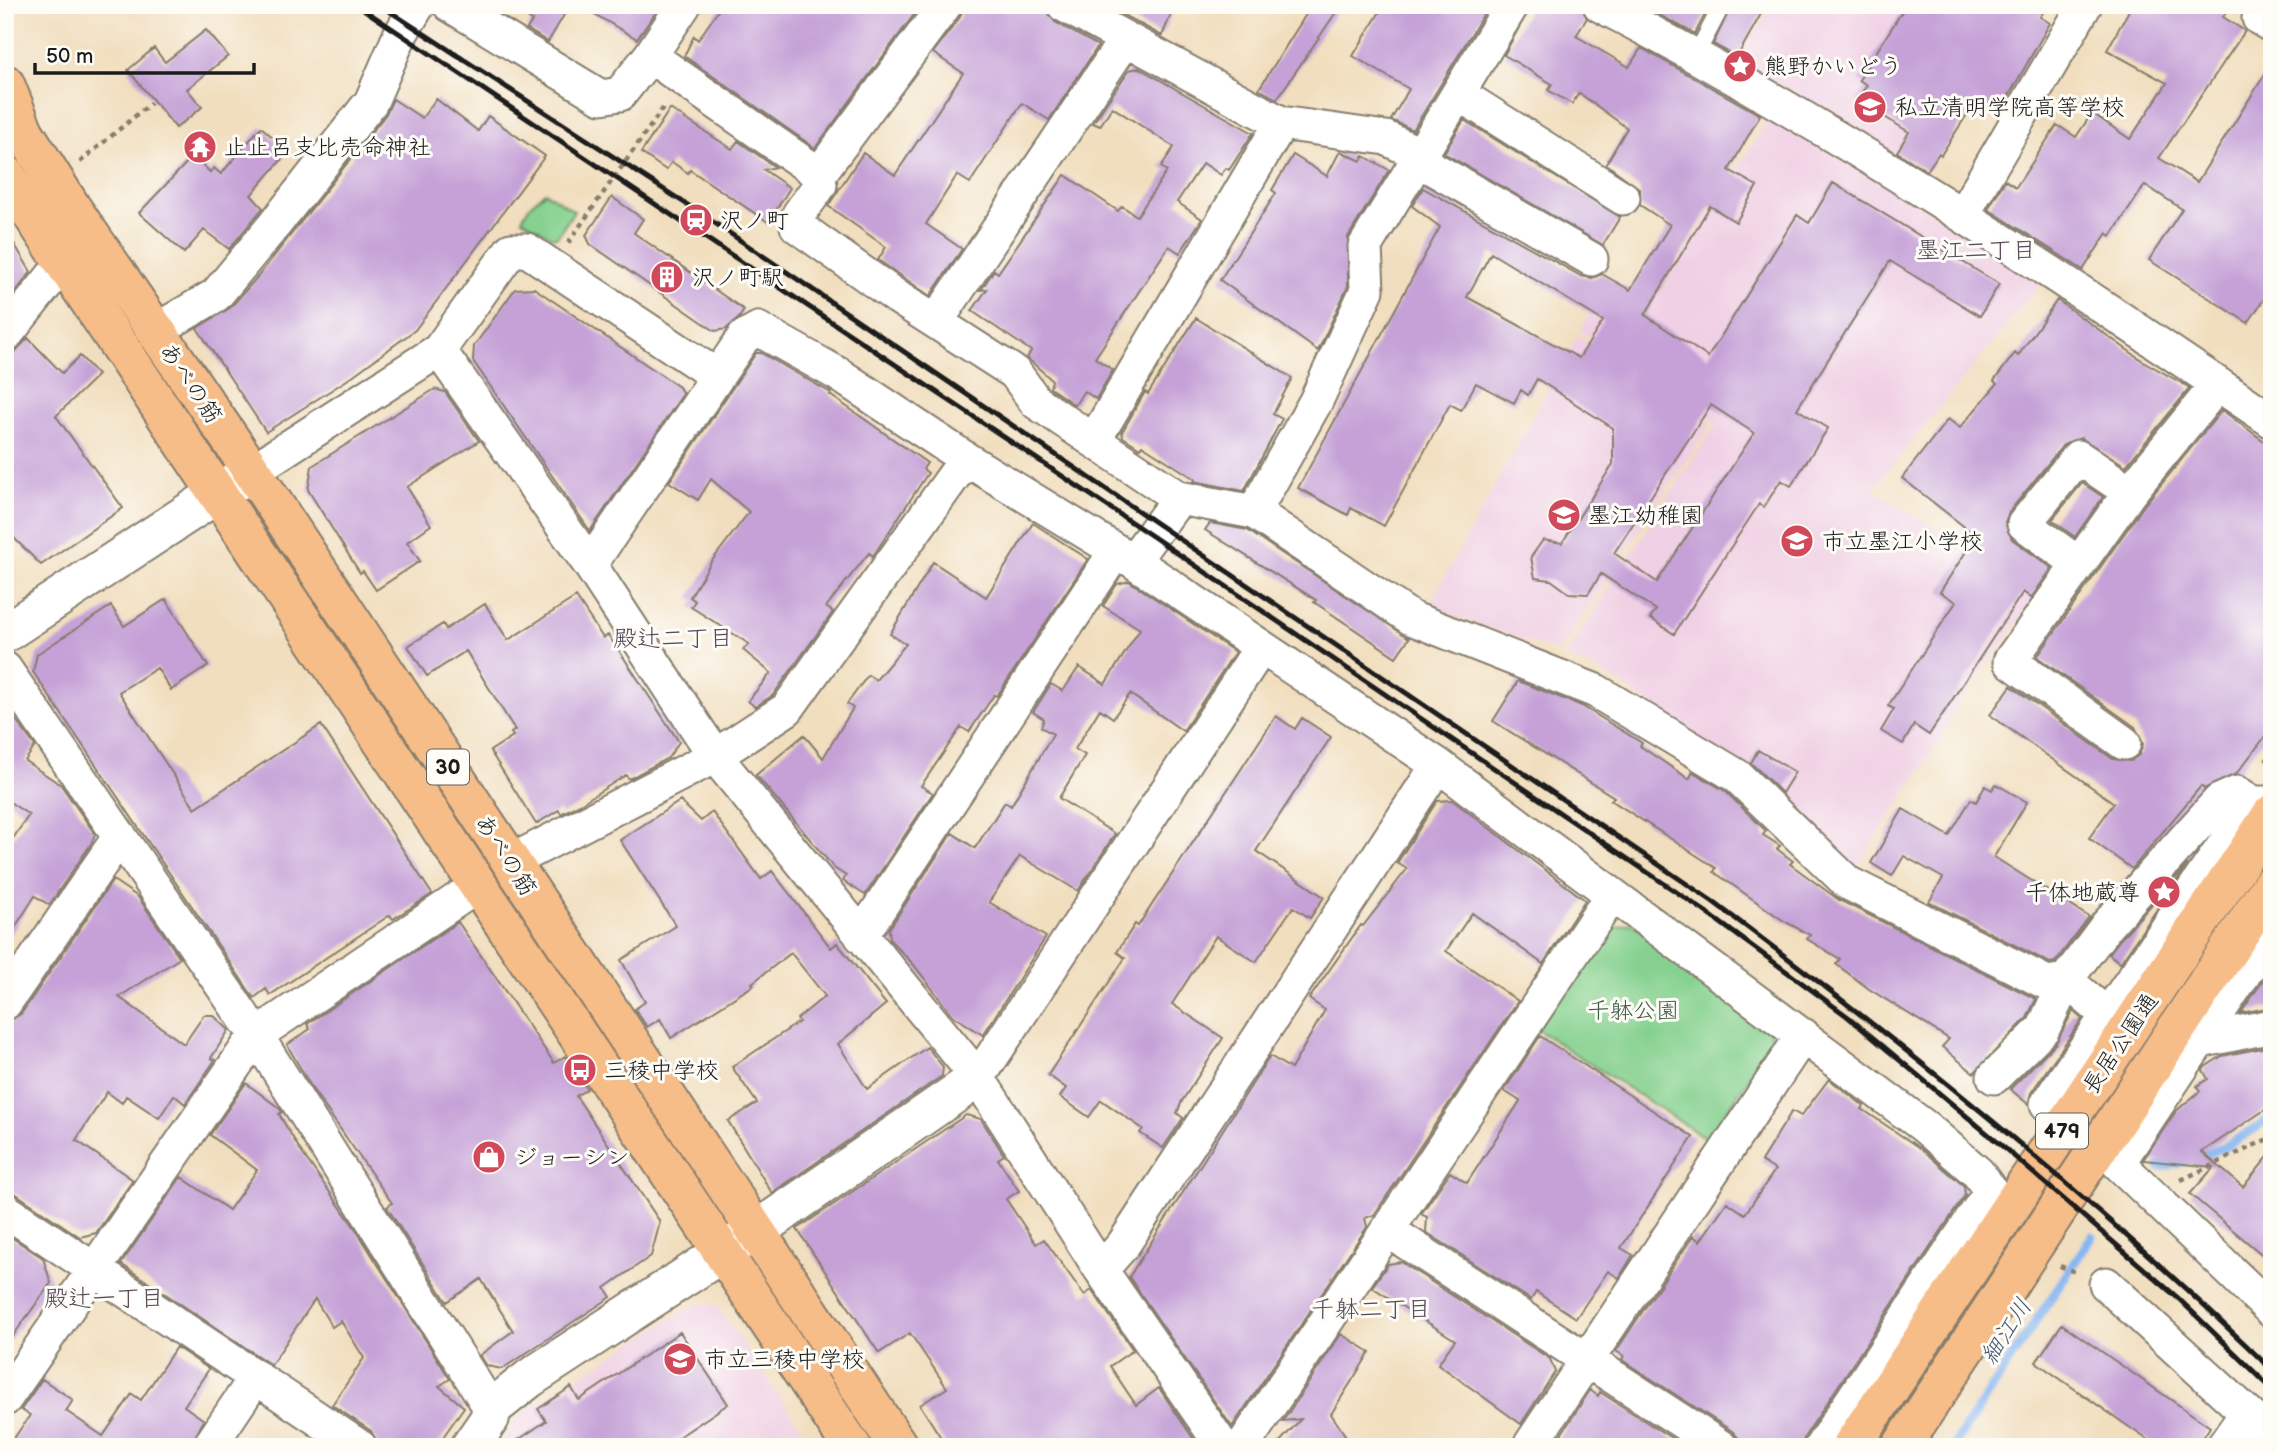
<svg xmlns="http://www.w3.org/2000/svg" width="2277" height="1452" font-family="'Balsamiq Sans','Klee One',sans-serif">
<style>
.built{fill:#f0d0e4}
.green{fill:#86d18f;stroke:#517656;stroke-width:2}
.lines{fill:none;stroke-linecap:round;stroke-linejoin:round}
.stream{stroke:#85b6f1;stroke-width:9}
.building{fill:#c5a1d7;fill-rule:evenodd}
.service-casing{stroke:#867d6d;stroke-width:19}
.minor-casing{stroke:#867d6d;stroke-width:37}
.tertiary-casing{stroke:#867d6d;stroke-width:42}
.primary-casing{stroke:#867d6d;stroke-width:42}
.trunk-casing{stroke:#867d6d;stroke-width:42}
.path{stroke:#867d6d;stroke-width:4.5;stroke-dasharray:5 5;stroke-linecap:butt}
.service{stroke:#fff;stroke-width:16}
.minor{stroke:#fff;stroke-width:33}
.tertiary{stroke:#fff;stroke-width:38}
.primary{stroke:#f7bd88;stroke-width:38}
.trunk{stroke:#f7bd88;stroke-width:38}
.rail{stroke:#1c1c1c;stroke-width:5}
.labels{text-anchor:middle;stroke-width:6;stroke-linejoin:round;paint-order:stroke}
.shield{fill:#fdfcf7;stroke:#605f5e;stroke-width:2}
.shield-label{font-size:21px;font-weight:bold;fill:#1c1c1c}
.poi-label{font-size:23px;fill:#1c1c1c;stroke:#fdfcf7;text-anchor:start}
.street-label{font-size:23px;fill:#1c1c1c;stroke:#fdfcf7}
.park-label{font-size:23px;fill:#415b44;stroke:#fdfcf7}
.neighbourhood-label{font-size:24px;fill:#574b5d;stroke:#fdfcf7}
.water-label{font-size:24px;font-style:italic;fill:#465a71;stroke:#fdfcf7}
</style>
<rect width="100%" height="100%" fill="#fdfcf7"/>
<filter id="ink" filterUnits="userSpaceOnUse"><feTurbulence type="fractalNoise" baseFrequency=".0143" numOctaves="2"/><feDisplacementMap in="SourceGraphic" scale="14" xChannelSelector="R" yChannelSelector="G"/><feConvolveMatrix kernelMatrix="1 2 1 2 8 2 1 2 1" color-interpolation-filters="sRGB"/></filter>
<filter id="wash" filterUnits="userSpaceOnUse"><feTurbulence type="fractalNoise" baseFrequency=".00686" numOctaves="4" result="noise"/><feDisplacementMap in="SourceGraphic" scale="28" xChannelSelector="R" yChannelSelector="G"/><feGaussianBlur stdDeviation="1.57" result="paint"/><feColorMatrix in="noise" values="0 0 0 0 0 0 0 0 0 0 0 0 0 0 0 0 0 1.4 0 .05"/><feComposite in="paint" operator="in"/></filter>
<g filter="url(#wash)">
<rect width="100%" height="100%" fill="#f1debe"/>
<!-- built -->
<path class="built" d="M1772,5h216l-93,149 -157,-94z
M1771,115l272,165 -170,210 167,102 -81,112 -22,41 -81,125 -171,-143 -80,-53 -41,-17 153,-235 -137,-91 28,-50 43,26z
M1578,335l134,87 -154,230 -130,-45z
M696,1303l21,2 97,142h-316l23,-34z"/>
<!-- green -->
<path class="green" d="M545,192l29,19 -17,26h-5l-30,-18 8,-14z
M1631,923l138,100 3,22 -65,94 -171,-110 68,-98z"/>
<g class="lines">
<!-- stream -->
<path class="stream" d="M2159,1167c44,-6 77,-25 113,-50
M1953,1447l139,-211"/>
</g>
<g id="blocks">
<!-- building -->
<path class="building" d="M508,5h42l14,10 -16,27 -21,-13 5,-8z
M579,5h82l-24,34z
M722,5h199l-106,143 -131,-92 10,-20 4,4z
M964,5h73l9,5 9,12 43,24 -49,74 -27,-17 -52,80 -13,-8 -31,49 36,25 -32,47 -52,-36 8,-13 -58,-41 35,-53 32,22 68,-102 -30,-20 27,-36z
M1105,5h70l-13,31z
M1312,5h29l-64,94 -18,-10z
M1384,5h105l-76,125 -22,-10 18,-31 -56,-33z
M1531,5h50l6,13 -11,18 53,31 12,-19 119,67 -31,55 28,16 -21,36 -26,-16 -65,109 63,42 89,-142 12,8 24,-40 166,101 -19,32 -90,-55 -93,148 31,19 -37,58 -10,-6 -17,27 -5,-3 -85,130 -24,-16 6,-8 -55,-36 -13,20 -19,-1 -18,-13 -16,-2 -4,-21 12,-17 19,3 51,-79v-36l-76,-49 -9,16 -7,-5 -7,13 -38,-20 -15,27 -11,-6 -66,122 -33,-18 -3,7 -50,-27 142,-261 -28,-21 11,-18 158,88 11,2 10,-4 28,16 40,-65 -30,-20v-16l-34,-25 21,-36 -48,-35 -7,11 -24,-14 4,-6 -48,-29zM1491,253l112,68 -24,37 -112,-61zM1711,405l43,28 -97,149 -43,-29z
M1641,5h69l-15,29z
M1732,5h34l-29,52 -24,-13z
M1906,5h142l-8,12 10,6 -52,92 -23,-13 -34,53 -2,-2 -12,18 -30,-19 12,-20 -52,-32 10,-15 -8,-5z
M2132,5h99l-8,12 22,14 -86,127 38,24 75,-119v224l-24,36 -99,-63 33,-51 -37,-24 -34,51 -4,-3 -24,37 -95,-61 17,-29 11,7 41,-62 19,12 16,-24 38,26 37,-56 -60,-33z
M206,30l22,26 -41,33 15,18 -26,21 -48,-58 26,-22 11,14z
M1139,68l114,65 -24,37 -3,-2 -5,7 -18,-12 -26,39 25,17 -22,34 -11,-7 -74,112 18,12 -17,29 -12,-8 -9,14 -25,-17 2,-8 -25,-22 4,-7 -59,-40 15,-22 -6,1 13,-20 4,3 67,-98 53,36 4,-5 15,10 30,-45 -6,-4 13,-20 -62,-40 -12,19 -7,-3 36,-53z
M393,99l29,19 14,-19 42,32 10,-15 57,40 -130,174 -68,50 -81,52 -69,-104 33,-20 29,-33 127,-161z
M670,109l62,40 6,-8 37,26 -11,3 26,18 -22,34 -78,-52 -2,3 -16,-11 -6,8 -25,-17z
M1464,120l156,97 -17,28 -159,-92z
M261,127l28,24 -38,44 12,13 -34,41 -25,-19 -20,23 -45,-40 54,-57 17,16 4,-4 7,6z
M1340,151l21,10 3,-5 25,14 -41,67v49l-30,65 -98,-71 56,-87 -4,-3 21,-35 34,21z
M612,197l31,22 -9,14 110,77 -5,8 -13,11 -11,2 -125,-87 -4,-9z
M5,228l26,44 -26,33z
M534,288l145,99 4,7 -93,137 -117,-170 1,-15 41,-57z
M2057,300l86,61 47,27 -64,78 -45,-28 -18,7 -54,67 -4,10 7,17 40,29 -21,30 -8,-6 -94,143 -15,-10 -11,19 -22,-13 13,-22 -6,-3 68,-104 -16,-10 36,-56 -74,-58 46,-59 12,9 37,-44 -3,-3 21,-28 3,3z
M1196,318l96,60 -19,36 9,5 -38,72 -50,-10 1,-2 -53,-34 -2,3 -17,-11 -1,-5 23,-40 3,2z
M28,338l34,35 18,-17 18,19 -42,41 67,92 -82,57 -36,-36v-174l8,-1z
M756,353h5l70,40 -1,2 97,68 -4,6 5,4 -55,83 -4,-3 -43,54 7,5 -60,83 -18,12 -7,-6 23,-28 -28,-23 6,-6 -58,-37 4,-6 -5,-4 21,-35 38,-50 -38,-33 -13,21 -29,-18z
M435,389l10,3 34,49 -72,46 24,38 -24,17 13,19 -44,29 -13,-19 -3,2 -52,-83 4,-24z
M2222,410l50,37v281l-36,46 -32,15 -3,-3 -69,83 -43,-31 25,-35 -124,-88 21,-29 102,73 18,2 8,-6 4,-11 -8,-17 -98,-70 108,-153z
M2082,483l21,14 -28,40 -23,-17z
M1033,523l55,36 -91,137 -3,-1 -25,37 -8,-5 -40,59 12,7 -68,102 -22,-14 3,-5 -12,-8 -78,-93 48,-40 19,23 30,-50 -6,-4 21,-29 8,5 30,-36 -16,-10 43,-72 53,35z
M1210,523l37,7 162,108 -13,19 -82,-55 2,-2 -111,-70z
M1129,581l106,71 -52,79 -53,-37 -17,24 -13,-9 -25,40 10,6 -26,43 56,36 -37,57 -58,-35 -31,46 57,35 -63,98 -31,-20 -38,-50 -24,-25 -1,-11 63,-96 23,15 30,-46 6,4 42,-72 -12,-7 3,-8 -11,-7 18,-28 12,7 16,-24 26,17 35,-55 -37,-23 14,-22z
M576,597l27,41 5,-3 16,23 55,84 -11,16 -39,21 -3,-4 -46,29 -19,10 -2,-4 -23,14 -46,-73 23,-15 -2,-3 4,-3 -49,-79 -39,25 -19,-30 35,-22 3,5 39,-25 23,36z
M166,599l42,67 -37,24 -14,-22 -38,24 76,116 126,-83 111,169 -39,25 -3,-4 -120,80 -4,-6 -12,9 -221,-326 4,-18 74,-48 13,20z
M1518,681l64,25 60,37 -2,3 49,33 4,-7 32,19 41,40 -3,4 17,11 -3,3 16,12 -3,3 49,36 197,99 -9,19 -53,55 -32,-26 7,-8 -80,-50 -33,-25 4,-5 -33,-20 3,-4 -26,-14 -70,-49 2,-4 -105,-68 3,-3 -121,-76z
M5,705l30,41 -10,15 36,24 34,49 -4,10 -42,61 -14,-9 -30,47v-93l24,-35 -24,-16z
M1276,716l19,13 7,-11 29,19 -75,114 68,46 -14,21 -17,-11 -37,55 -40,-26 -44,68 51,34 -41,63 -5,12 6,5 -20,30 -23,-15 3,-4 -42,-29 -12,17 -29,-20 6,-9 -18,-13 77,-117 -8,-6 18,-28 3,2z
M1758,750l37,22 -13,21 -31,-30z
M1996,784l31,18 -33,55 95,60 -34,45 -5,1 -121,-61 14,-24 -39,-22 -12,20 -21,-13 32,-54 46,27 22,-37 5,3 9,-16 7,4z
M1452,800l133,100 -42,64 -71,-51 -26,38 72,50 -144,214 -9,3 2,9 -135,200 -103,-150 141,-221 21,13 34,-59 -16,-11 52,-74 2,1 44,-57 -10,-6 40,-62z
M680,801l21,20 11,-9 49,67 11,-8 59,77 6,-5 49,61 -48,40 29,45 60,-42 16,20 -1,9 -170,117 -44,-72 29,-18 -25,-36 67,-45 -2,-3 28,-23 -34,-43 -39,30 2,2 -83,53 -11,-19 -13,8 -12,-18 10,-7 -24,-42 55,-34 -56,-86z
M2188,864l-68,99 -11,-9 13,-17z
M113,880l25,17 42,61 -61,39 65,47 20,-29h9l16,15 -18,28 4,2 -30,44 -11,-9 -15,23 -33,-22 -4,7 -15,-11 -31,48 57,40 -37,53 -16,4 -64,-43 -11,-3v-169l16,-8z
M458,922l96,141 11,-7 22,33 -11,7 84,126 -9,34 -46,32 6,9 -109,72 -15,-3 -7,-11 33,-24 -32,-52 -34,23 -60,-95 5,-4 -79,-113 -26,-45 23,-16 -3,-5z
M2272,967v40l-31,6z
M2073,1011l9,8 -51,74 -3,11 -18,-15 46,-46z
M1540,1036l153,101 -72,111 12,7 -14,23 -11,-7 -32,47 -40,-26 -5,8 -105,-68 1,-15 -6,-3 29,-42 17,11 53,-82 -16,-10z
M2272,1046v59l-70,47 41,35 29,-35v111l-82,-69 24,-27 -71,-7 33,-49 24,-20 -3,-5 11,-7 -5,-9 2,-3 17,-11z
M1829,1079l35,27 -2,3 59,40 43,37 1,9 -160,241 -4,11h-54l-15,-16 -110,-71 2,-4 -8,-5 77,-115 7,5 27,-39 18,12 30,-44 -14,-9 31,-50 9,5z
M246,1083l33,25 3,4 -3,2 21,36 55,78 95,151 -11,7 25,21 -28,40h-57l-8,-16 -39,-26 32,-47 -23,-37 -9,6 -17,-28 -44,66 -150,-101 60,-87 48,33 28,-40 -47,-35z
M966,1115l15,4 23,36 -6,4 21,32 -13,8 30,45 8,-5 40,56 8,-5 41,60 -23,16 26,39 23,-17 40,59h-252l-27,-42 27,-17 -37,-55 -31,20 -82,-124z
M5,1233l38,25 8,25 -46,64z
M1401,1262l149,97 5,13 -34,52 -83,-60 17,-24 -83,-53 16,-23z
M2062,1324l148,103 -13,20h-39l-122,-85z
M680,1332l48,72 -64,43h-156l38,-26 -8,-12 33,-22 8,13z
M1341,1334l29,18 -39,62 22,33h-78l26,-28 -18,2z
M176,1347l33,22 -25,37 20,14 -14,27h-182l22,-32 -9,-5 21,-31 31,21 -7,11 37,25 29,-42 9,6z
M1590,1390l8,6 2,-4 82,53 -129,2z"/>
</g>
</g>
<g filter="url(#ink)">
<use href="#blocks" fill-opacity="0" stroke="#867d6d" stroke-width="2"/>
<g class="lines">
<defs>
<path id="service" d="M1696,55l26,-50"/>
<path id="minor" d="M450,5l151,92 19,-3 30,-38 169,118 1,11 -21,29 -2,12 100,71 118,76 21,29 143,96 75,14 157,106 185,73 141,85 111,107 199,100 19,-3 42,36
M1064,5l217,118 105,15 35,17
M1600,5c234,121 454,267 672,416
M2265,5l-6,13 13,8
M650,56l34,-51
M1459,94l164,104
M1418,160l173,99
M819,174l126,-169
M1963,214l122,-209
M936,322l190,-283
M155,331l61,-36 59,-71 96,-122 29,-67 18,-30
M5,336l58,-73
M439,350l151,215 125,191 263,322 123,192 122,177
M1095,439l186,-316
M966,459l167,102 305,204 487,362 53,46 13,18 -170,256
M252,471l187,-121 72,-100h16l190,126
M1254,512l62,-111 51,-111 -2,-44 147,-241
M1133,561l46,-63
M2079,564l-55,-40 54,-67 52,35
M5,669l251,366 235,374
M2124,743l-114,-82 120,-169 88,-108
M510,862l205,-106 72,-47 179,-250 -128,-85 -80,-45 -14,8 -154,228
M2272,932l-154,231 154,148
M861,936l255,-385
M5,1003l115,-167
M2200,1041l72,-15
M1994,1077l49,-48 23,-49 41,-55 112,-124 18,-8 16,10h19
M978,1078l282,-429
M2047,1104l206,-301
M5,1210l355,237
M1389,1231l332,216
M1101,1270l22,-25 315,-480
M2106,1284l166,152
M5,1399l251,-364 223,-150
M209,1447l47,-70
M1242,1447l370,-552
M1529,1447l274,-412
M2223,1447l23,-33"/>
<path id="tertiary" d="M5,633l247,-162
M470,1447l20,-29 1,-9 39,-31 224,-146 224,-154"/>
<path id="primary" d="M5,84l19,48 47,75 181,264 647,976
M5,174l847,1273"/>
<path id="trunk" d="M1851,1447l421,-633
M1901,1447l371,-563"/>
</defs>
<!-- service casing -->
<use href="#service" class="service-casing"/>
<!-- minor casing -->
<use href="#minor" class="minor-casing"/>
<!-- tertiary casing -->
<use href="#tertiary" class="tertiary-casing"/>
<!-- primary casing -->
<use href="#primary" class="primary-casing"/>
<!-- trunk casing -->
<use href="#trunk" class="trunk-casing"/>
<!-- path -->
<path class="path" d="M80,162l71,-59
M568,243l98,-139
M2266,761l6,-7
M2181,1180l91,-43
M2060,1266l18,7"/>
<!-- service -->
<use href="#service" class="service"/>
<!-- minor -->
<use href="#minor" class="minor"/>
<!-- tertiary -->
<use href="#tertiary" class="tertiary"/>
<!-- primary -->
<use href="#primary" class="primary"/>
<!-- trunk -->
<use href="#trunk" class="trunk"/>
<!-- rail -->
<path class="rail" d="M357,5l795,531 551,374 144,106 154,129 178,154 93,90
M380,5l320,208 1012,688c196,146 384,299 560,469"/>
</g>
</g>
<!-- icons -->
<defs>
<symbol id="sight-disc" viewBox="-11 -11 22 22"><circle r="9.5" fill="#d1495b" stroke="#fdfcf7"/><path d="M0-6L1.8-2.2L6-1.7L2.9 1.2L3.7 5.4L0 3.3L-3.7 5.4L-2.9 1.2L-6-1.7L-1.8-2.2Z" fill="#fff"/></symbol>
<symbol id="school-disc" viewBox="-11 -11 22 22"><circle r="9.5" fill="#d1495b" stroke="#fdfcf7"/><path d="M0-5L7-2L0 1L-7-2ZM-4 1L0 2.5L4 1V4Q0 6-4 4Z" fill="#fff"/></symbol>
<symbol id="temple-disc" viewBox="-11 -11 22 22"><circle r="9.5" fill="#d1495b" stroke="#fdfcf7"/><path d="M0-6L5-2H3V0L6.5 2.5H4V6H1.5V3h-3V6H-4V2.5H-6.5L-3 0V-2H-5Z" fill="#fff"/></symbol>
<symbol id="station-disc" viewBox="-11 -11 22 22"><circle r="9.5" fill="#d1495b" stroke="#fdfcf7"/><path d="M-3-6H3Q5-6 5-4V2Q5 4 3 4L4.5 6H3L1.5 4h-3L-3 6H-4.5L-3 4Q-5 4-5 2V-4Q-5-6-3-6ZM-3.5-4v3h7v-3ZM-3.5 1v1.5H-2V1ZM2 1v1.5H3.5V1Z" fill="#fff"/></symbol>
<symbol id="building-disc" viewBox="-11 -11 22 22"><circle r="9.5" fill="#d1495b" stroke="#fdfcf7"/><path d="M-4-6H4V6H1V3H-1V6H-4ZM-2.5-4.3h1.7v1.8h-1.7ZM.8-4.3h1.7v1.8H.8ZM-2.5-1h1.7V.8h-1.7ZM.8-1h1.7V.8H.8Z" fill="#fff"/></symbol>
<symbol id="bus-disc" viewBox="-11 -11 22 22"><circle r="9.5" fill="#d1495b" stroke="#fdfcf7"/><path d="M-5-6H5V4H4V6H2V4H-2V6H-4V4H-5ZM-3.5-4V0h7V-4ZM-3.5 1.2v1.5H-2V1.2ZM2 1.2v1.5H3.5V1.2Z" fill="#fff"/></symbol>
<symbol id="shop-disc" viewBox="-11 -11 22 22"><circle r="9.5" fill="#d1495b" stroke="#fdfcf7"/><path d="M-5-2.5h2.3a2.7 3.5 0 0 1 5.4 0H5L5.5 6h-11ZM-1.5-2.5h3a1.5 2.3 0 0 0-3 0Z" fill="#fff"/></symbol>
</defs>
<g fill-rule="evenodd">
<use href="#sight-disc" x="1721" y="47" width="38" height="38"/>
<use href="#school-disc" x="1851" y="88" width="38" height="38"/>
<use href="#temple-disc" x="181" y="128" width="38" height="38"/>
<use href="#station-disc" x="677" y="201" width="38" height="38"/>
<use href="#building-disc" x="648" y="258" width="38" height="38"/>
<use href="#school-disc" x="1545" y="496" width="38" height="38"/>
<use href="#school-disc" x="1778" y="522" width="38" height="38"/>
<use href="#sight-disc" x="2145" y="873" width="38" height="38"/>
<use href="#bus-disc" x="561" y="1051" width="38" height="38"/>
<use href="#shop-disc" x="470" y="1138" width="38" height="38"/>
<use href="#school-disc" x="661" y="1340" width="38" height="38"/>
</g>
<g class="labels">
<!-- shield labels -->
<g class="shield">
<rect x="427" y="749.5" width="42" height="35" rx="5"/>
<rect x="2036" y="1113.5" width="52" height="35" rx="5"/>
</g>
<g class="shield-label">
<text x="448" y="774">30</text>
<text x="2062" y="1138">479</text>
</g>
<!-- poi labels -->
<g class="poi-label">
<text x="1764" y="74">熊野かいどう</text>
<text x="1895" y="115">私立清明学院高等学校</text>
<text x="224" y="155">止止呂支比売命神社</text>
<text x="720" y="228">沢ノ町</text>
<text x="692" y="285">沢ノ町駅</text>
<text x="1588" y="523">墨江幼稚園</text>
<text x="1822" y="549">市立墨江小学校</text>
<text x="2140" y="900" text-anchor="end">千体地蔵尊</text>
<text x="604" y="1078">三稜中学校</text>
<text x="514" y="1165">ジョーシン</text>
<text x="704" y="1367">市立三稜中学校</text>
</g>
<!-- street labels -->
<g class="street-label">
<text transform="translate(191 383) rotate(56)" y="8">あべの筋</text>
<text transform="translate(506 855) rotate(57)" y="8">あべの筋</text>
<text transform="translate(2120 1043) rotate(-56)" y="8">長居公園通</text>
</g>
<!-- park labels -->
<g class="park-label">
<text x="1633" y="1018">千躰公園</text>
</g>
<!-- neighbourhood labels -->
<g class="neighbourhood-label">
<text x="1976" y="258">墨江二丁目</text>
<text x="673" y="646">殿辻二丁目</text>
<text x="104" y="1306">殿辻一丁目</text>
<text x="1371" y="1317">千躰二丁目</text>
</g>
<!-- water labels -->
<g class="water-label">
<text transform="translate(2006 1331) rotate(-57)" y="8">細江川</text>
</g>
</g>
<!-- margin -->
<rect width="2277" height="1452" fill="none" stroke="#fdfcf7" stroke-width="28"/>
<!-- scale -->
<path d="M35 63v10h219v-10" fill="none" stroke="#1c1c1c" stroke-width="3.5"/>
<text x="46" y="63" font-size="21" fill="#1c1c1c" stroke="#fdfcf7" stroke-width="5" paint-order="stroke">50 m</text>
</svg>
